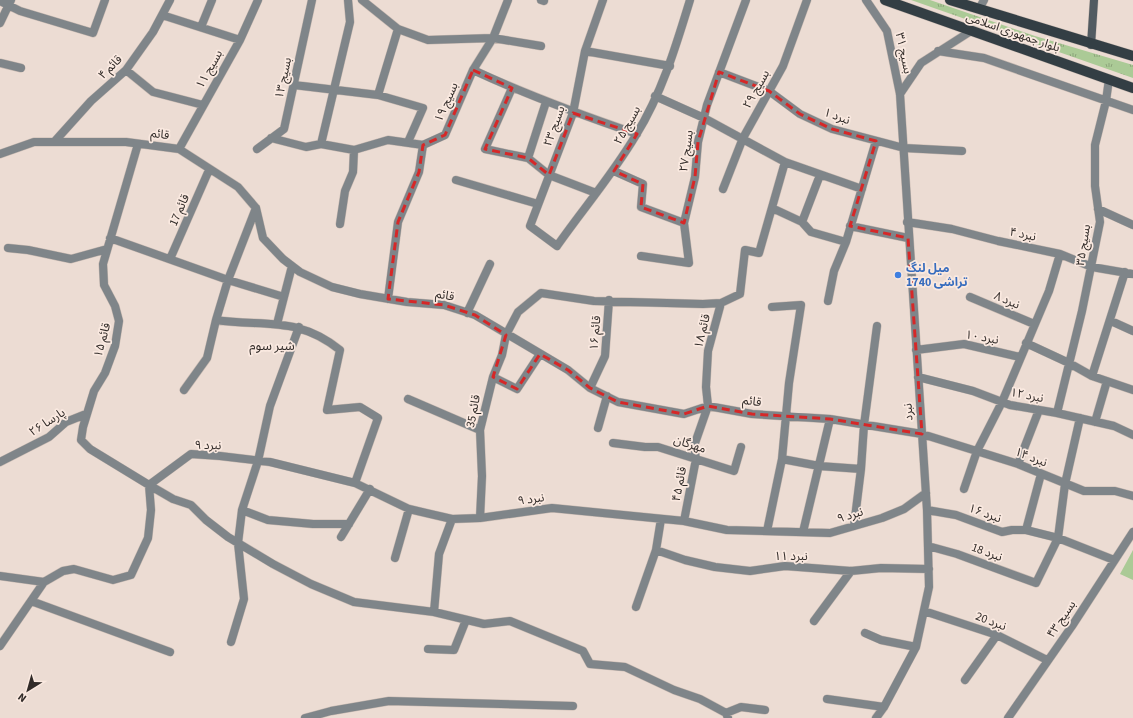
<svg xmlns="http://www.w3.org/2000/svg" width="1133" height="718" font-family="'Source Sans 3','Noto Sans Arabic',sans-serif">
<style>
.grass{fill:url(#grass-tufts)}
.garden{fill:#abca96}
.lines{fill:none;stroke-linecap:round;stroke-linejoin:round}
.street-casing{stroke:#c7b9b1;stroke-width:9}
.secondary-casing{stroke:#c7b9b1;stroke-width:9}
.primary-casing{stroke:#c7b9b1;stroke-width:11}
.street{stroke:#7f8589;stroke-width:8}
.secondary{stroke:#525b61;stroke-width:8}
.primary{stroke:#333e44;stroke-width:10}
.marked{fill:none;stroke:#d62828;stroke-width:3;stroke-dasharray:8 5;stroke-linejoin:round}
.shop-dot{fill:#3f7fe0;stroke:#fae9e0;stroke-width:1.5}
.labels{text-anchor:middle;stroke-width:3.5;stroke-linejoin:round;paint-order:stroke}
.street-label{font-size:12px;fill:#312b28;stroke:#fae9e0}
.shop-label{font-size:12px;font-weight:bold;fill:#366cbe;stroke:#fae9e0;text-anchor:start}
.neighbourhood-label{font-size:13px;fill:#312b28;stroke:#fae9e0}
</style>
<defs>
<pattern id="grass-tufts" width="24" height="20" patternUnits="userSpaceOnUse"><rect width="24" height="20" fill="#abca96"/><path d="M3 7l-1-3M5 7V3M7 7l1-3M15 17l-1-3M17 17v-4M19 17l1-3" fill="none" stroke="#8ca47a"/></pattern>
</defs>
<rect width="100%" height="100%" fill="#ecdcd3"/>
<!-- grass -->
<path class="grass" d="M911,0h19l105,36 98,29v13z"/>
<!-- garden -->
<path class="garden" d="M1133,550v30l-13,-6z"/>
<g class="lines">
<defs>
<path id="street" d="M362,0l36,29 30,11 65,-2 48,8
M541,0l3,1
M603,0l-18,51 -12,62 -43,113 27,20c26,-37 56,-72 79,-111 26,-42 40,-89 54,-135
M866,0l21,31 13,63 27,416 2,77 -13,60 -32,60 -8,11
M0,1l20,10 73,22 12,-33
M979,9l5,-9
M162,15l78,25
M0,23l11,-23
M201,27l11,-27
M585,51l85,15
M938,51l46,7 149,52
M0,63l21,5
M126,70l27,22 50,13
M473,70c54,25 108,45 164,64
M719,72l50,19 31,23 32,15 72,19 58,3
M294,85l84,10 45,13 -15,34
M512,88l-27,61 43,9 21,17 47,18
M900,94l21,-31 50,-32
M378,95l20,-66
M655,96l49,22 81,44 77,27
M271,138l35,9 15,-3 33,6 34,-10 35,5
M55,141l36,-40 35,-31 27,-38 17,-32
M138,144l-35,120 1,21 11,21 4,15 -4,25 -10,27 -11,18 -11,36 -2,13 9,9 59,36 42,-31 29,2 50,6 85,21 54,26 43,10 28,-1 72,-10 132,13 43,9 103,3 52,-15 22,-9 22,-16
M321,144l29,-122 -2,-22
M179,149l61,-109 18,-40
M257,149l27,-20 28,-129
M0,154l34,-12h92l53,7 59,38 18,21 7,30 20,21 17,13 32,15 28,7 47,8 37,3 31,10 93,55 22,18 28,14 66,12 24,-8 44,8 78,5 92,15 96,30 66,27h31l18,5
M528,158l18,-56
M614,171l29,13 -2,23 43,16
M456,180l82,24
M723,189l20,-51 40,-72 24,-66
M772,208l30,14 9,10 35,10
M1098,209l35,16
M802,222l18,-47
M907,222l45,7 46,12 62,13 32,13 41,7
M340,224l5,-33 8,-19 1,-22
M850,226l58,12
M110,238l118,42 56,17
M8,248l20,2 43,9 36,-10
M641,256l48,7 -5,-40 11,-46 3,-35 9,-37 39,-105
M170,259l39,-89
M970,297l64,27
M388,299l10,-77 21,-50 4,-27 22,-10 28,-65 20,-32 15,-38
M828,301l6,-30 12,-29 30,-101
M467,313l23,-49
M216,320c49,7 82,-4 124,30l-13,60 33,-3 18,11 -23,65
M1111,321l22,10
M277,324l15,-58
M1026,343l43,20 23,13 41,14
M916,350l48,-6 56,13
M1092,376l33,-104
M493,377l24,12 23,-35
M918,377l55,14 37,14 47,8 57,13 19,9
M590,388l15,-32 4,-56
M184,390l23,-32 9,-38 12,-40 28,-72
M408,399l72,31
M1057,413l25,-102 18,-89 -5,-36v-41l11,-44 3,-22
M1095,422l12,-41
M598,428l9,-32
M613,443l32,4h13l76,24 7,-24
M782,459l37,7 42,3
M0,462l49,-25 17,-15 20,-8
M1018,464l21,-54
M964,489l13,-38 25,-49 47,-111 11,-37
M242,510l26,10 45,4h36
M927,510l29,5 46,17 10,-2h14l32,8 56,22
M480,518l2,-42 -2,-46 13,-53 9,-22 4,-20 12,-23 23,-19 53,8 109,3 18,-1
M684,521l12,-62 -2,-13 14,-40 -2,-19 2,-36 13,-48 19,-9 5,-44 14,3 26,-91
M854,526l7,-57 3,-44 13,-99
M1026,530l15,-56
M767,531l15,-72 7,-76 12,-78 -29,2
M803,532l27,-113
M341,537l29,-48
M928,546l29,8 79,29 22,-45 7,-54 15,-66
M656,550l29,10 30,7 35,4 35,-5 66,5 30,-3 48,1
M395,558l14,-49
M0,576l44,6
M31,601l139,51
M636,607l20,-57 5,-31
M924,611l73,24 50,25
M434,612l5,-58 13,-35
M814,621l37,-50
M865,633l16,7 35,7
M231,642l13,-43 -6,-56 4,-33 16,-49 12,-55 29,-79
M0,646l44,-64 19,-11 11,-2 39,11 18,-5 17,-37 3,-28 -2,-25 24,14 18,6 15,15 22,17 45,27 38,20 43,18 80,10 50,12 26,-3 73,30 7,13 35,3 49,23 26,9 26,14 2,5
M428,649l26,1 12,-30
M965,680l32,-45
M827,699l57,8
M726,713l15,-6 24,3
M305,718l26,-7 58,-10 184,5
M1008,718l64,-92 61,-94"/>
<path id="secondary" d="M1091,45l3,-45"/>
<path id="primary" d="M885,0l248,88
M950,0l183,56"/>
</defs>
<!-- street casing -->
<use href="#street" class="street-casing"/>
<!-- secondary casing -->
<use href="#secondary" class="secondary-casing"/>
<!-- primary casing -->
<use href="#primary" class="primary-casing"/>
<!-- street -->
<use href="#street" class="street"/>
<!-- secondary -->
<use href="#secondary" class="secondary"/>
<!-- primary -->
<use href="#primary" class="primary"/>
</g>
<!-- marked area -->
<path class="marked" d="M473,70l39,18 -27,61 43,9 21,17 24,-62 64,21 -23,37 29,13 -2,23 43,16 11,-46 3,-35 21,-70 50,19 31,23 32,15 44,12 -26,85 58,12 14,196 -92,-15 -78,-5 -44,-8 -24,8 -66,-12 -28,-14 -22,-18 -28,-16 -23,35 -24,-12 13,-42 -31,-20 -31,-10 -56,-6 10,-77 21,-50 4,-27 22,-10z"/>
<!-- markers -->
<circle class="shop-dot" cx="898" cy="275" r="4"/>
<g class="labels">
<!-- street labels -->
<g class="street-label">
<text transform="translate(1013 32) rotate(19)" y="4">بلوار جمهوری اسلامی</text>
<text transform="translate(904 53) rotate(78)" y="4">بسیج ۳۱</text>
<text transform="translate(110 67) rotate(-45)" y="4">قائم ۴</text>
<text transform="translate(209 69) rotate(-61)" y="4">بسیج ۱۱</text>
<text transform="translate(283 78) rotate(-78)" y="4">بسیج ۱۳</text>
<text transform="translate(756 89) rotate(-61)" y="4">بسیج ۲۹</text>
<text transform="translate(446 102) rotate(-66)" y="4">بسیج ۱۹</text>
<text transform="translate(837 116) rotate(20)" y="4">نبرد ۱</text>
<text transform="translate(627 125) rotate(-61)" y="4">بسیج ۲۵</text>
<text transform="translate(554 126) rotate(-70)" y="4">بسیج ۲۳</text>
<text transform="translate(160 134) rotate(7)" y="4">قائم</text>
<text transform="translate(686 151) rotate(-82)" y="4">بسیج ۲۷</text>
<text transform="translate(179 210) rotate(-66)" y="4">قائم 17</text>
<text transform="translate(1023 234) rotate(12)" y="4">نبرد ۴</text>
<text transform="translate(1083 245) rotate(-81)" y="4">بسیج ۳۵</text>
<text transform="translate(445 295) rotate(11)" y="4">قائم</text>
<text transform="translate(1007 300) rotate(23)" y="4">نبرد ۸</text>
<text transform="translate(702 331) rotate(-76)" y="4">قائم ۱۸</text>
<text transform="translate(595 333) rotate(-85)" y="4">قائم ۱۶</text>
<text transform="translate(982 337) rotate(10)" y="4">نبرد ۱۰</text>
<text transform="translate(102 340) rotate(-75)" y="4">قائم ۱۵</text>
<text transform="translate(1027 395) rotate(11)" y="4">نبرد ۱۲</text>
<text transform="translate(752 401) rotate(8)" y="4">قائم</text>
<text transform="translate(473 411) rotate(-79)" y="4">قائم 35</text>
<text transform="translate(908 412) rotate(-94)" y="4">نبرد</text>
<text transform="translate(47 422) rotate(-33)" y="4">پارسا ۲۶</text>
<text transform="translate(690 444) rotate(18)" y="4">مهرگان</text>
<text transform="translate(208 445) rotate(1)" y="4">نبرد ۹</text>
<text transform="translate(1031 457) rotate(21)" y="4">نبرد ۱۴</text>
<text transform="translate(679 484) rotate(-79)" y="4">قائم ۴۵</text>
<text transform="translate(531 499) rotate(-8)" y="4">نبرد ۹</text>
<text transform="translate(985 513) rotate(20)" y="4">نبرد ۱۶</text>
<text transform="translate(850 515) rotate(-17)" y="4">نبرد ۹</text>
<text transform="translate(987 552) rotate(20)" y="4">نبرد 18</text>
<text x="791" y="560">نبرد ۱۱</text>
<text transform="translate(1061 619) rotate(-56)" y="4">بسیج ۴۳</text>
<text transform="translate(991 621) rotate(21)" y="4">نبرد 20</text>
</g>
<!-- shop labels -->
<g class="shop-label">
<text x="906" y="272">میل لنگ<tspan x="906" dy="14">تراشی 1740</tspan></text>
</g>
<!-- neighbourhood labels -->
<g class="neighbourhood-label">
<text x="272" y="350">شیر سوم</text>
</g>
</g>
<!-- north arrow -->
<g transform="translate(28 690) rotate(217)" stroke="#fae9e0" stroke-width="3" paint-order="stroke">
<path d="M0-3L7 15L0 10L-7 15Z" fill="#312b28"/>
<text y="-6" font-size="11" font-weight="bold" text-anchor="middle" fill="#312b28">N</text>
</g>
</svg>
